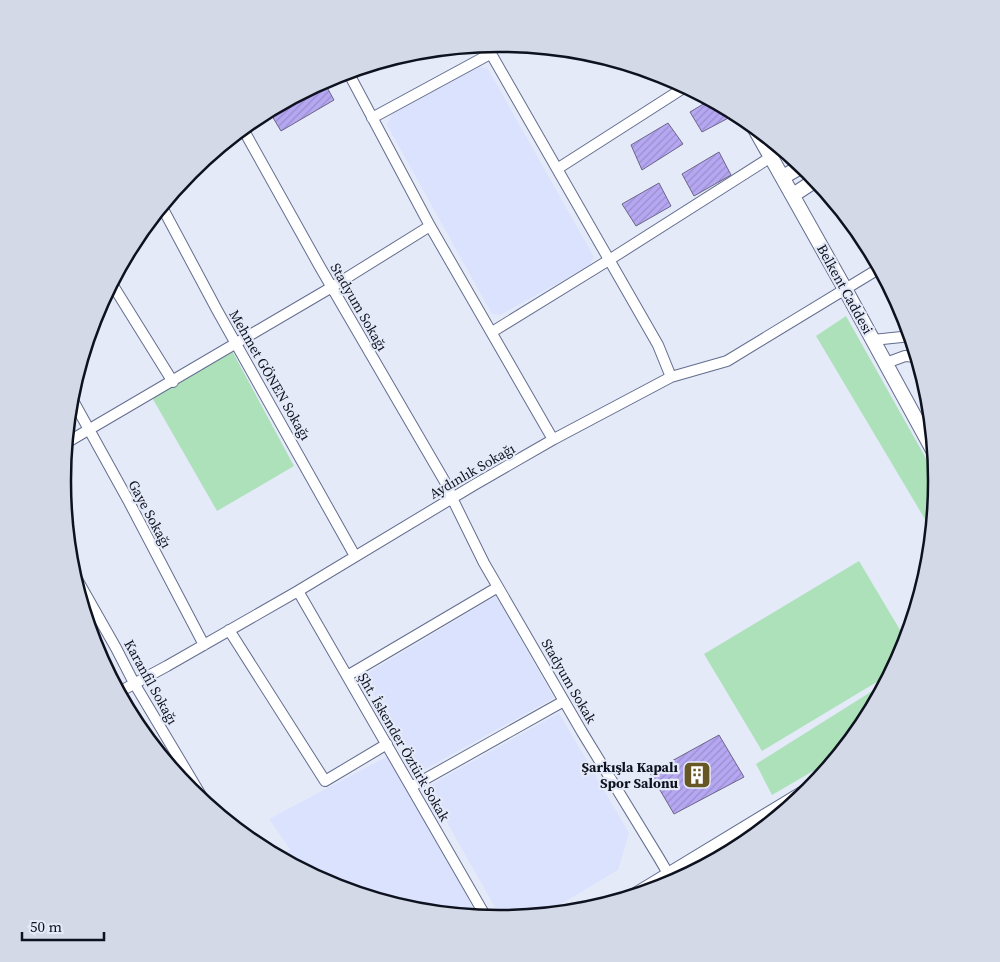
<svg xmlns="http://www.w3.org/2000/svg" width="1000" height="962" font-family="'Source Serif 4',serif">
<style>
.built{fill:#dae2fe}
.green{fill:#ace1ba}
.building{fill:url(#building-hatch);stroke:#6c6589}
.lines{fill:none;stroke-linecap:round;stroke-linejoin:round}
.street-casing{stroke:#636d8f;stroke-width:12}
.secondary-casing{stroke:#636d8f;stroke-width:16}
.street{stroke:#fff;stroke-width:10}
.secondary{stroke:#fff;stroke-width:14}
.labels{text-anchor:middle;stroke-width:4.5;stroke-linejoin:round;paint-order:stroke}
.street-label{font-size:14px;fill:#0e121f;stroke:#e5eaf9}
.poi-label{font-size:14px;font-weight:bold;fill:#0e121f;stroke:#e5eaf9;text-anchor:end}
.rim{fill:none;stroke:#0e121f;stroke-width:2.5}
</style>
<defs>
<pattern id="building-hatch" width="6" height="6" patternUnits="userSpaceOnUse" patternTransform="scale(1.25)"><rect width="6" height="6" fill="#b5a7f1"/><path d="M-1 1l2-2M0 6l6-6M5 7l2-2" fill="none" stroke="#9a8fce"/></pattern>
</defs>
<rect width="100%" height="100%" fill="#e5eaf9"/>
<!-- built -->
<path class="built" d="M476,66l12,3 106,188 -5,9 -89,49 -8,-1 -105,-189 5,-11z
M496,596l58,102 -136,75 -55,-97z
M559,713l70,120 -11,37 -74,44 -43,4 -74,-131z
M392,754l85,162 -63,-6 -82,-25 -54,-29 12,-7 -21,-30z"/>
<!-- green -->
<path class="green" d="M846,316l91,162 -5,53 -116,-195z
M230,347l64,119 -77,45 -67,-117z
M859,561l47,79 -2,9 -14,25 -128,77 -58,-97z
M885,683l-22,41 -26,33 -65,38 -16,-31z"/>
<!-- building -->
<path class="building" d="M324,82l10,18 -53,31 -12,-20z
M710,100l26,14 -34,18 -12,-20z
M668,123l15,21 -41,26 -11,-25z
M719,152l12,23 -37,21 -12,-22z
M659,183l12,23 -35,20 -14,-22z
M719,735l25,42 -70,37 -24,-41z"/>
<g class="lines">
<defs>
<path id="street" d="M486,45l172,300 13,32
M348,72l82,154 121,210 3,3
M372,118l118,-64
M243,129l77,138 128,220 4,11 32,65 98,169 77,126 14,24
M557,169l128,-82
M162,207l55,103 138,246
M112,284l61,98
M492,332l117,-72 162,-103
M873,340l38,-4
M886,363l19,-7 12,1
M71,397l57,103 76,145
M66,443l266,-156 98,-61
M74,574l42,74 18,35 71,119
M298,591l188,326
M229,630l96,151 62,-37
M347,676l151,-89
M119,692l48,-26 131,-75 176,-106 80,-46 117,-62 56,-16 153,-93
M411,787l153,-86"/>
<path id="secondary" d="M754,127l91,162 89,163
M783,177l19,-11
M793,195l23,-15
M637,894l173,-105"/>
</defs>
<!-- street casing -->
<use href="#street" class="street-casing"/>
<!-- secondary casing -->
<use href="#secondary" class="secondary-casing"/>
<!-- street -->
<use href="#street" class="street"/>
<!-- secondary -->
<use href="#secondary" class="secondary"/>
</g>
<!-- icons -->
<defs>
<symbol id="building-square" viewBox="-11 -11 22 22"><rect x="-9" y="-9" width="18" height="18" rx="4" fill="#665724" stroke="#e5eaf9"/><path d="M-4-6H4V6H1V3H-1V6H-4ZM-2.5-4.3h1.7v1.8h-1.7ZM.8-4.3h1.7v1.8H.8ZM-2.5-1h1.7V.8h-1.7ZM.8-1h1.7V.8H.8Z" fill="#fff"/></symbol>
</defs>
<g fill-rule="evenodd">
<use href="#building-square" x="681" y="759" width="32" height="32"/>
</g>
<g class="labels">
<!-- street labels -->
<g class="street-label">
<text transform="translate(845 289) rotate(61)" y="5">Belkent Caddesi</text>
<text transform="translate(359 307) rotate(60)" y="5">Stadyum Sokağı</text>
<text transform="translate(270 375) rotate(60)" y="5">Mehmet GÖNEN Sokağı</text>
<text transform="translate(472 471) rotate(-30)" y="5">Aydınlık Sokağı</text>
<text transform="translate(150 514) rotate(62)" y="5">Gaye Sokağı</text>
<text transform="translate(569 681) rotate(60)" y="5">Stadyum Sokak</text>
<text transform="translate(151 682) rotate(61)" y="5">Karanfil Sokağı</text>
<text transform="translate(404 747) rotate(60)" y="5">Şht. İskender Öztürk Sokak</text>
</g>
<!-- poi labels -->
<g class="poi-label">
<text x="678" y="772">Şarkışla Kapalı<tspan x="678" dy="16">Spor Salonu</tspan></text>
</g>
</g>
<!-- crop -->
<path d="M0 0H1000V962H0ZM499 52H500A428 428 0 0 1 928 480V482A428 428 0 0 1 500 910H499A428 428 0 0 1 71 482V480A428 428 0 0 1 499 52Z" fill="#d4d9e8" fill-rule="evenodd"/>
<path class="rim" d="M499 52H500A428 428 0 0 1 928 480V482A428 428 0 0 1 500 910H499A428 428 0 0 1 71 482V480A428 428 0 0 1 499 52Z"/>
<!-- scale -->
<path d="M22 932v8h82v-8" fill="none" stroke="#0e121f" stroke-width="2.5"/>
<text x="30" y="932" font-size="15" fill="#0e121f" stroke="#e5eaf9" stroke-width="4" paint-order="stroke">50 m</text>
</svg>
